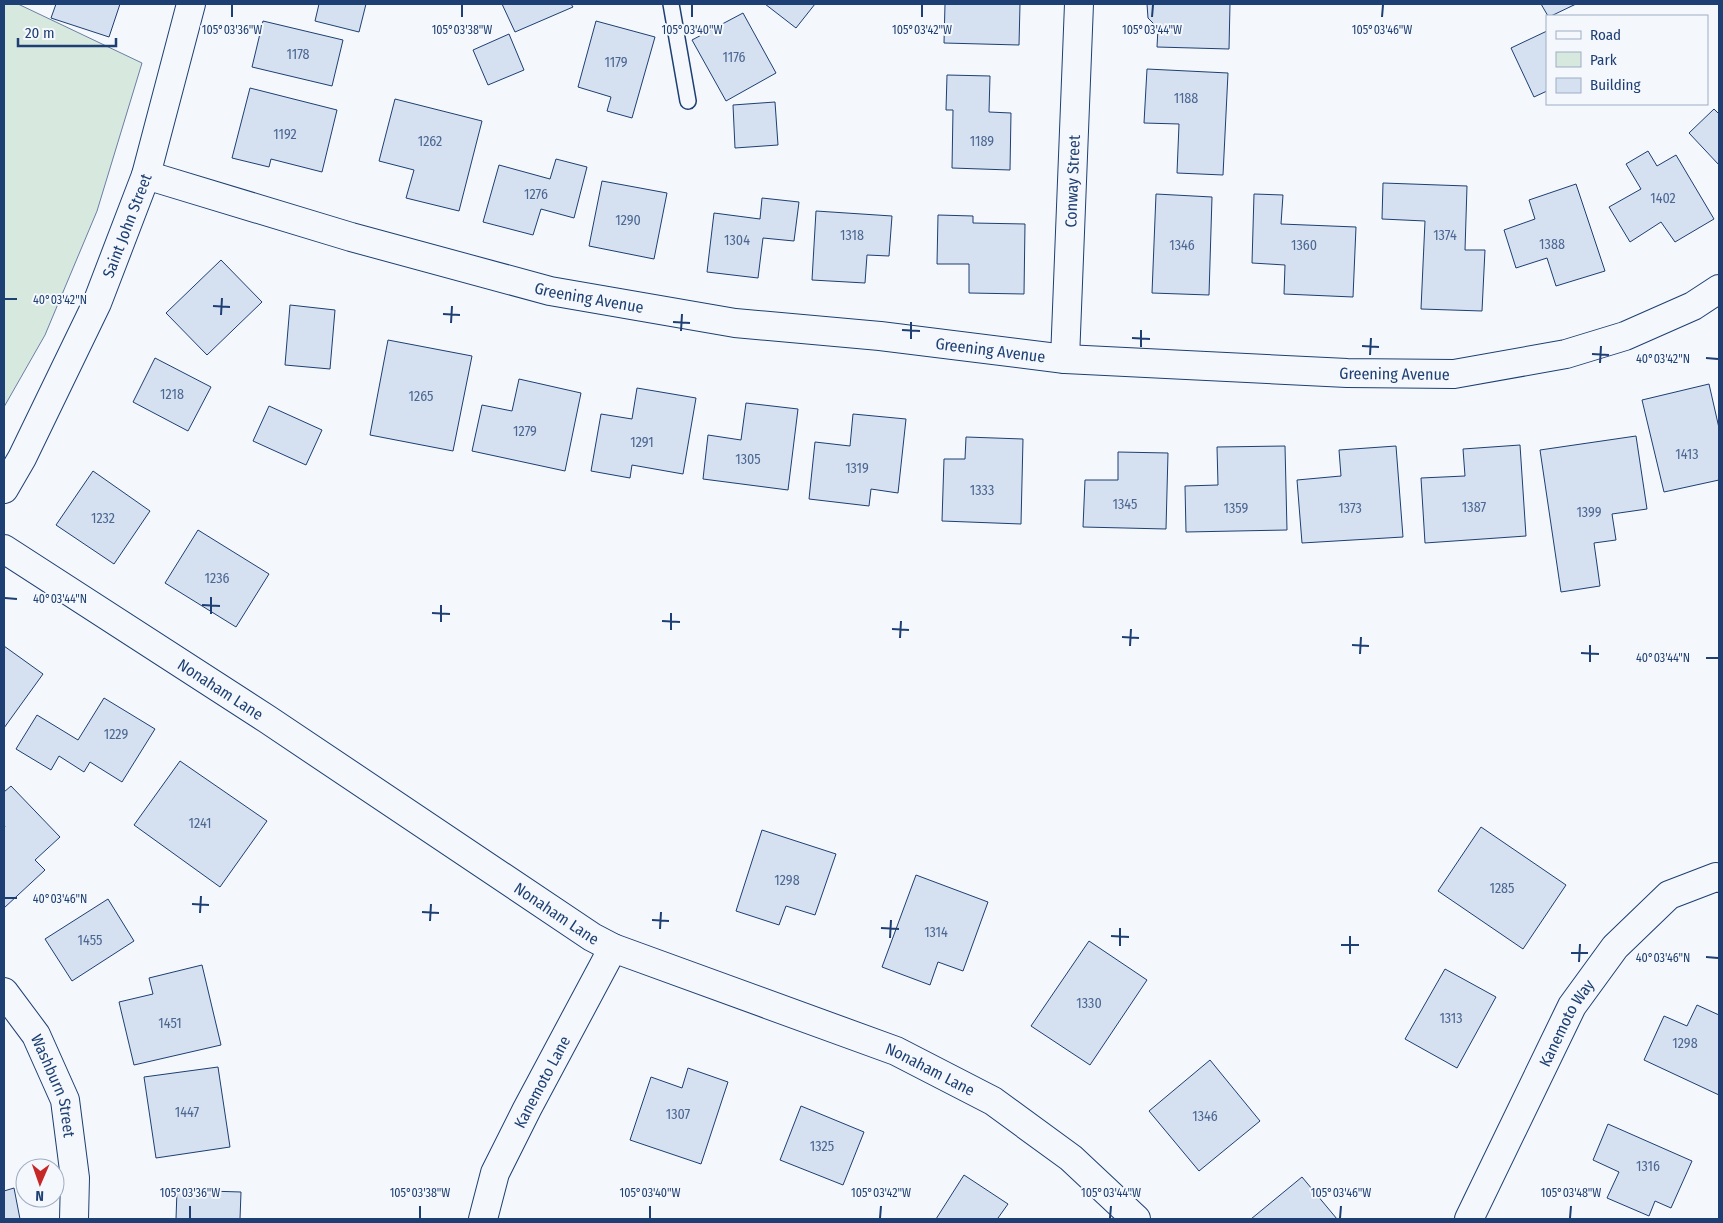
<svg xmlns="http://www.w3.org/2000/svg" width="1723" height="1223" font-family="'Fira Sans Condensed',sans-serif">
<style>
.green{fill:#d7e8df;stroke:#687fa3}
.building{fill:#d5e0f0;stroke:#1d3f73}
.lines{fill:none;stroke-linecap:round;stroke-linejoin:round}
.service-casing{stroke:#1d3f73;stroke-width:18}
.minor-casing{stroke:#1d3f73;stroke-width:30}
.service{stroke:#f4f7fb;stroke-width:15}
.minor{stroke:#f4f7fb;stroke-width:28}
.ticks{fill:none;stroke:#1d3f73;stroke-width:2}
.labels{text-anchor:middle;stroke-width:4;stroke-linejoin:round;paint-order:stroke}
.number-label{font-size:14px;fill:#4b6792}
.street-label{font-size:16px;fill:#1d3f73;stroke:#f4f7fb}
.ticks-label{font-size:12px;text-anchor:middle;fill:#1d3f73;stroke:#f4f7fb;stroke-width:4;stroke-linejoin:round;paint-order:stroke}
</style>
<rect width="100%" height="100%" fill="#f4f7fb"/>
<!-- green -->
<path class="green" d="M4,4h14l124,59 -45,148 -52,124 -41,72z"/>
<!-- building -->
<path class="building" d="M56,4h64l-11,33 -58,-19z
M319,4h47l-7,28 -44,-11z
M502,4h69l2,3 -58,25z
M765,4h50l-19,24z
M945,4h75l-1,41 -75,-2z
M1147,4h83l-1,45 -72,-2 1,-19 -10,-10z
M1541,4h35l-25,12h-3z
M743,13l33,60 -50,28 -34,-61z
M263,21l80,19 -11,46 -80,-19z
M596,21l59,16 -23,81 -25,-7 4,-14 -33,-10z
M1547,31v60l-13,6 -23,-49z
M509,34l15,36 -36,15 -15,-35z
M1147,69l81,4 -5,102 -46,-2 2,-49 -35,-1z
M947,75l43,1 -1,36 22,1 -1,57 -58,-2 1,-58h-7z
M250,88l87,22 -15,62 -51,-13 -2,8 -37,-9z
M395,99l87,22 -23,90 -53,-13 8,-28 -35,-9z
M775,102l3,43 -43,3 -2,-43z
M1714,109l5,5v51l-30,-32z
M1648,151l9,15 19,-11 38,64 -39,23 -14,-20 -31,20 -21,-35 32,-18 -15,-25z
M556,159l31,8 -13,51 -33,-9 -8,26 -50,-13 16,-57 51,14z
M602,181l65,12 -13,66 -65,-13z
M1383,183l84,3 -2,64h20l-3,61 -61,-2 4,-88 -43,-2z
M1576,184l29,87 -49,15 -9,-28 -31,10 -12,-38 31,-11 -6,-19z
M1156,194l56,3 -3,98 -57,-2z
M1254,194l29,1 -2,29 75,3 -3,70 -69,-3 1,-29 -33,-2z
M762,198l37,4 -5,39 -31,-3 -5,40 -51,-6 7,-59 46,6z
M816,211l76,5 -3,40 -22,-1 -2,28 -53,-3z
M938,215l35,1v7l52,1 -1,70 -55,-1v-29h-32z
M221,260l41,42 -55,53 -41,-42z
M290,305l45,5 -5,59 -45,-4z
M388,340l84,16 -19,95 -83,-16z
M155,358l56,29 -23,44 -55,-29z
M519,379l62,14 -16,78 -93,-20 10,-46 30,6z
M1709,384l10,44v52l-55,12 -22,-92z
M637,388l59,10 -13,76 -51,-9 -2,13 -39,-7 10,-57 31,5z
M746,403l52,6 -10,81 -85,-11 5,-44 33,5z
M269,406l53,24 -16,35 -53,-24z
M853,414l53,5 -8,74 -27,-4 -2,17 -60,-7 6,-57 35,4z
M1636,436l11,73 -35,5 4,26 -22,3 6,43 -39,6 -21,-142z
M966,437l57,2 -2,85 -79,-3 2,-62h21z
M1520,445l6,91 -101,7 -4,-65 44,-2 -2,-27z
M1285,446l2,84 -101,2 -1,-46 33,-1 -1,-38z
M1396,446l7,91 -101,6 -5,-63 44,-4 -2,-26z
M1118,452l50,1 -2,76 -83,-2 2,-47h33z
M93,471l57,40 -36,53 -58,-39z
M198,530l71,44 -33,53 -71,-44z
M4,646l39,28 -39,54z
M104,698l51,31 -33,53 -32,-20 -6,10 -25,-16 -8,14 -35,-21 21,-34 41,25z
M180,761l87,60 -47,66 -86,-62z
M11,786l49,51 -25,23 10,10 -41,38v-80l1,-1 -1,-2v-33z
M1481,827l85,58 -43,64 -85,-58z
M762,830l74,24 -21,61 -29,-9 -7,19 -43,-14z
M916,875l72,27 -25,69 -25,-9 -8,23 -48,-18z
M108,899l26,42 -62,40 -27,-42z
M1089,941l58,39 -57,85 -59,-39z
M202,965l19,80 -87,20 -15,-63 34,-8 -4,-16z
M1445,969l51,28 -39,71 -52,-29z
M1697,1005l22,10v80l-75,-35 20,-44 23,10z
M1210,1060l50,61 -61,50 -50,-60z
M218,1067l12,80 -74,11 -12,-81z
M688,1068l40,14 -27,82 -71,-24 21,-63 31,11z
M801,1106l63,26 -21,53 -63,-25z
M1608,1124l84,37 -21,47 -16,-7 -6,15 -42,-18 12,-26 -26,-12z
M964,1175l44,29 -10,14 2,1h-64z
M1302,1177l35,42h-86z
M14,1188l6,31h-16v-28z
M177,1190l64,2 -1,27h-64z"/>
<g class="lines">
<defs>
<path id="service" d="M671,4l17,97"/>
<g id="minor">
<path id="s1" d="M146,175l205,62 199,54 185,32 145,13 185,23 282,14 107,1 112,-20 59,-18 68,-30 26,-17"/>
<path id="s2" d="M1065,359l14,-355"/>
<path id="s3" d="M4,489l18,-31 75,-155 49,-128 45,-171"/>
<path id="s4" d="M4,549l263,170 325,218 21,11 283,103 97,50 78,57 65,61"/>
<path id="s5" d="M4,992l32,43 29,65 10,78 -1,41"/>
<path id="s6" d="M483,1219l12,-46 32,-64 86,-161"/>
<path id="s7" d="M1469,1219l103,-213 43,-59 54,-52 47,-18 3,1"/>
</g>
</defs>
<!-- service casing -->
<use href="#service" class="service-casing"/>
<!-- minor casing -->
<use href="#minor" class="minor-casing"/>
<!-- service -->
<use href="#service" class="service"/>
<!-- minor -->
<use href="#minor" class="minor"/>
</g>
<!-- ticks -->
<path class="ticks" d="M232,17v-12M462,17v-12M692,17v-12M922,17v-12M1152,17l1,-12M1382,17l1,-12M5,299h12M213,306l17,1M443,314l17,1M221,315l1,-17M673,322l17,1M451,323l1,-17M902,330l18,1M681,331l1,-17M1132,338l18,1M911,339v-17M1362,346l17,1M1141,347v-17M1592,354l17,1M1370,355l1,-17M1706,358l12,1M1600,363l1,-17M5,598l12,1M202,605l18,1M432,613l18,1M211,614v-17M662,621l18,1M441,622v-17M892,629l17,1M671,630v-17M1122,637l17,1M900,638l1,-17M1352,645l17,1M1130,646l1,-17M1581,653l18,1M1360,654l1,-17M1706,658h12M1590,662v-17M5,898h12M192,904l17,1M422,912l17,1M200,913l1,-17M652,920l17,1M430,921l1,-17M881,928l18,1M660,929l1,-17M1111,936l18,1M890,938l1,-18M1341,945h18M1120,946v-18M1571,953h17M1350,954v-18M1706,957l12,1M1579,962l1,-18M190,1218v-12M420,1218v-12M650,1218v-12M880,1218l1,-12M1110,1218l1,-12M1340,1218l1,-12M1570,1218l1,-12"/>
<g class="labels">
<!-- number labels -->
<g class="number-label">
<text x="298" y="59">1178</text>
<text x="734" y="62">1176</text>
<text x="616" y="67">1179</text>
<text x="1186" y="103">1188</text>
<text x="285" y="139">1192</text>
<text x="430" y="146">1262</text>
<text x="982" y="146">1189</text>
<text x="536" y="199">1276</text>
<text x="1663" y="203">1402</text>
<text x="628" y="225">1290</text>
<text x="852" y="240">1318</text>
<text x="1445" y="240">1374</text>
<text x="737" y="245">1304</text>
<text x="1552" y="249">1388</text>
<text x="1182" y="250">1346</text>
<text x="1304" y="250">1360</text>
<text x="172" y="399">1218</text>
<text x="421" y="401">1265</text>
<text x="525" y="436">1279</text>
<text x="642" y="447">1291</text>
<text x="1687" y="459">1413</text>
<text x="748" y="464">1305</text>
<text x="857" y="473">1319</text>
<text x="982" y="495">1333</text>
<text x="1125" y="509">1345</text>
<text x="1474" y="512">1387</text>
<text x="1236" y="513">1359</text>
<text x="1350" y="513">1373</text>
<text x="1589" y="517">1399</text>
<text x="103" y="523">1232</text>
<text x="217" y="583">1236</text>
<text x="116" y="739">1229</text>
<text x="200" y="828">1241</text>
<text x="787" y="885">1298</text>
<text x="1502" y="893">1285</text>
<text x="936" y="937">1314</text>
<text x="90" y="945">1455</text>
<text x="1089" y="1008">1330</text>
<text x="1451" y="1023">1313</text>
<text x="170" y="1028">1451</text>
<text x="1685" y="1048">1298</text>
<text x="187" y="1117">1447</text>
<text x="678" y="1119">1307</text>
<text x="1205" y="1121">1346</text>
<text x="822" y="1151">1325</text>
<text x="1648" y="1171">1316</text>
</g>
<!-- street labels -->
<g class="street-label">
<text dy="6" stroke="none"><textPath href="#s2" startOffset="178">Conway Street</textPath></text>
<text dy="6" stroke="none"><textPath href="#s3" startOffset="291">Saint John Street</textPath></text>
<text dy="6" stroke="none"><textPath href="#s1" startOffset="460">Greening Avenue</textPath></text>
<text dy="6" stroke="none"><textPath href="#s1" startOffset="865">Greening Avenue</textPath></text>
<text dy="6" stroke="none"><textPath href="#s1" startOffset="1270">Greening Avenue</textPath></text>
<text dy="6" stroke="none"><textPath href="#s4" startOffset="258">Nonaham Lane</textPath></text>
<text dy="6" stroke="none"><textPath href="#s4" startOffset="662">Nonaham Lane</textPath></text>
<text dy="6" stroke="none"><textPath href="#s7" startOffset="219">Kanemoto Way</textPath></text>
<text dy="6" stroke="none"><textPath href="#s4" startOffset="1068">Nonaham Lane</textPath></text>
<text dy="6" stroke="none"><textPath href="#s6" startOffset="150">Kanemoto Lane</textPath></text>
<text dy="6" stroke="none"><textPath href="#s5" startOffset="108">Washburn Street</textPath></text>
</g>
</g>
<g class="ticks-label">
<text x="232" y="34">105°03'36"W</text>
<text x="462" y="34">105°03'38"W</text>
<text x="692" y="34">105°03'40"W</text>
<text x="922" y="34">105°03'42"W</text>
<text x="1152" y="34">105°03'44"W</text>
<text x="1382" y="34">105°03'46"W</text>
<text x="60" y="304">40°03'42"N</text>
<text x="1663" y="363">40°03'42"N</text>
<text x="60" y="603">40°03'44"N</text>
<text x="1663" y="662">40°03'44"N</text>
<text x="60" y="903">40°03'46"N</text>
<text x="1663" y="962">40°03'46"N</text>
<text x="190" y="1197">105°03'36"W</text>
<text x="420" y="1197">105°03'38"W</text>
<text x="650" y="1197">105°03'40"W</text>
<text x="881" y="1197">105°03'42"W</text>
<text x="1111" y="1197">105°03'44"W</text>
<text x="1341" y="1197">105°03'46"W</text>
<text x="1571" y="1197">105°03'48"W</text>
</g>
<!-- border -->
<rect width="1723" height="1223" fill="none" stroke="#1d3f73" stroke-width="10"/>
<!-- legend -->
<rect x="1546" y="15" width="162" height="90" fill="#f4f7fb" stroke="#9eadc5"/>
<rect x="1556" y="31" width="25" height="8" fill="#f4f7fb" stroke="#9eadc5"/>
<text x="1590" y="40" font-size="15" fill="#1d3f73">Road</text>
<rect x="1556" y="52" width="25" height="15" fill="#d7e8df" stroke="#9eadc5"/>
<text x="1590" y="65" font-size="15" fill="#1d3f73">Park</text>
<rect x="1556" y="78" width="25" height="15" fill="#d5e0f0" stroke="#9eadc5"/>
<text x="1590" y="90" font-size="15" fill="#1d3f73">Building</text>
<!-- north arrow -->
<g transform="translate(40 1183) rotate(182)"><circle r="24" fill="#f4f7fb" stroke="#9eadc5"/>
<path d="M0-4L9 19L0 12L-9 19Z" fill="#c62828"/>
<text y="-8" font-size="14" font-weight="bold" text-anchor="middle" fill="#1d3f73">N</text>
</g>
<!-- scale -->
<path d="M18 38v8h98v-8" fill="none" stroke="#1d3f73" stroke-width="2.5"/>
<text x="25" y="38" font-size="15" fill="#1d3f73" stroke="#f4f7fb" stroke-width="4" paint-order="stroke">20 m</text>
</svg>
